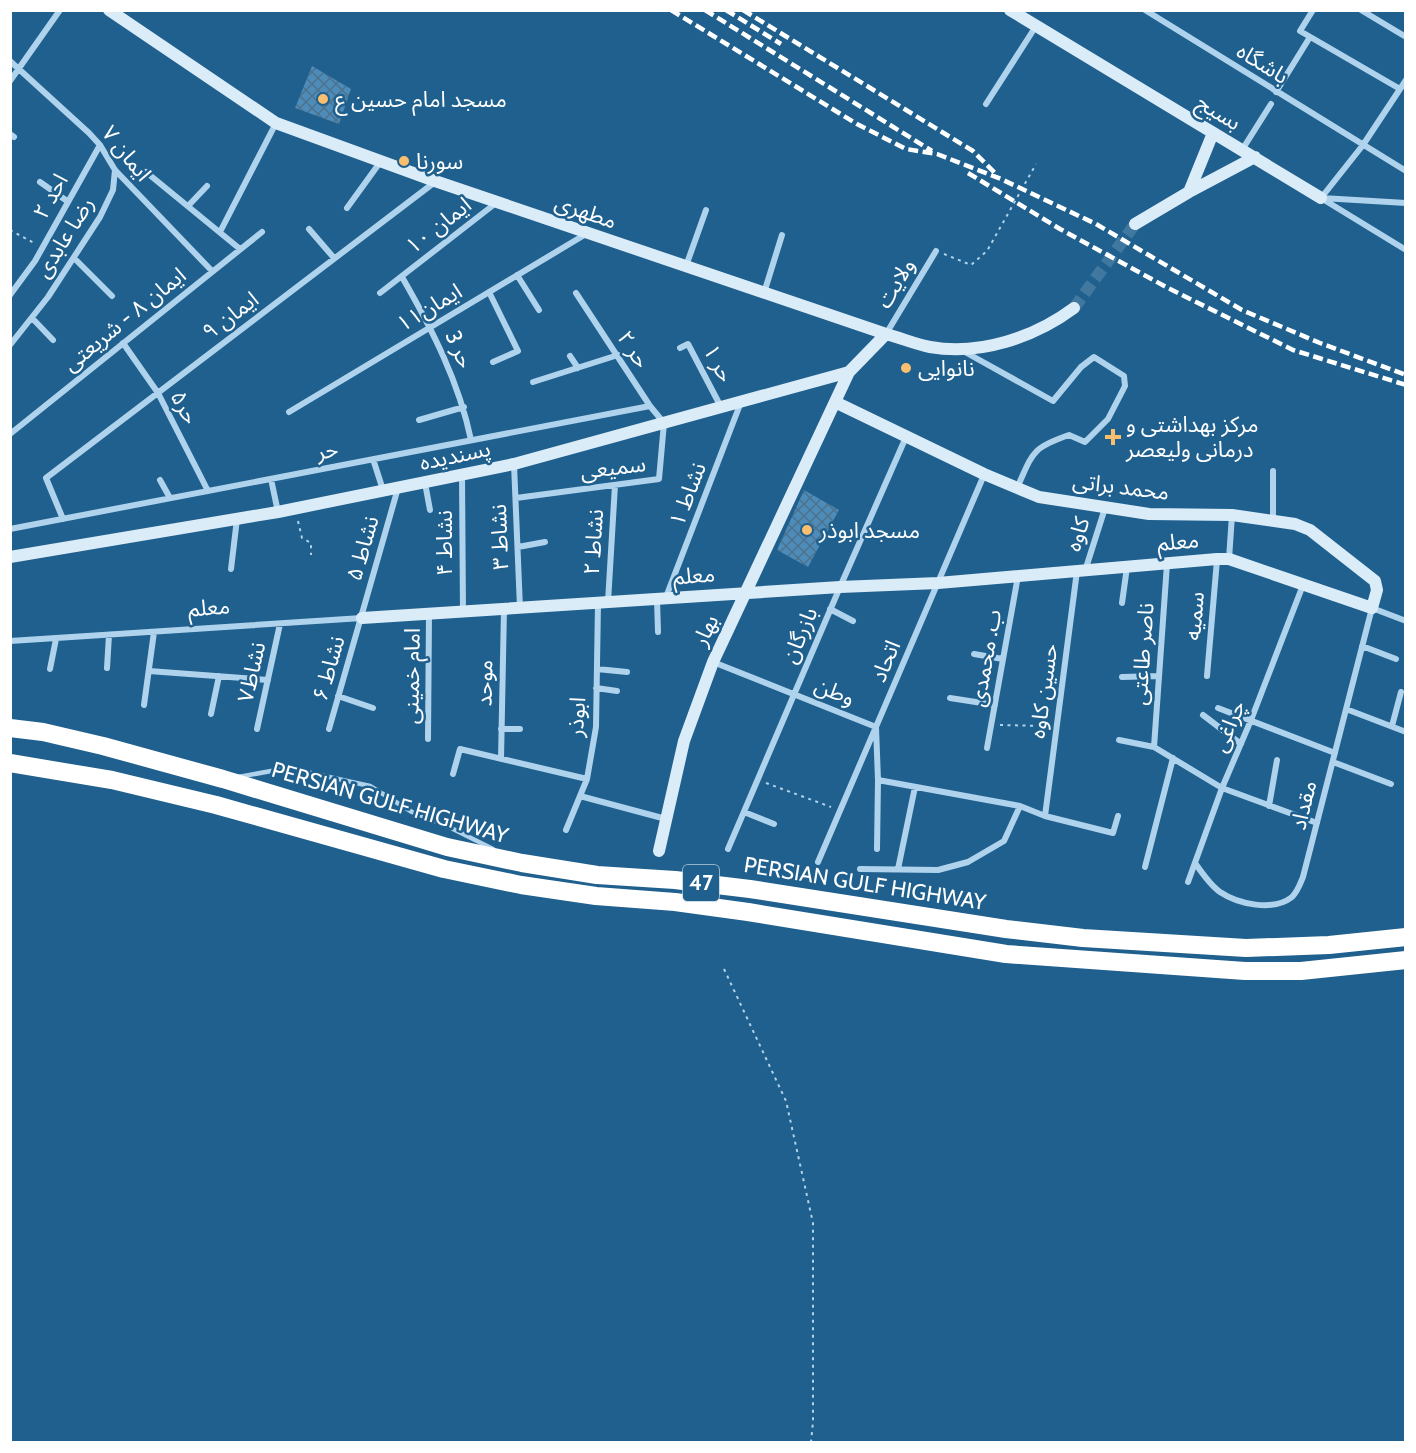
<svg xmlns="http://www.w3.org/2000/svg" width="1416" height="1453" font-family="Cabin,'Noto Sans Arabic',sans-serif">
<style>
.building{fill:url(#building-cross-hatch)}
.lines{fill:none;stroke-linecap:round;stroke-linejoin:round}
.secondary-tunnel{stroke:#41789f;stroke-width:12;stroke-dasharray:12 6;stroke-linecap:butt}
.path{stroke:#afd3ec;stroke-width:2;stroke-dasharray:3 4.5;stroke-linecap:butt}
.lane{stroke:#afd3ec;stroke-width:4.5}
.street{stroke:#afd3ec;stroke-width:6}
.secondary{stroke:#dbecf9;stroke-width:12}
.highway{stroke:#fff;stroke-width:18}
.rail{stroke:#fff;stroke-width:4.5;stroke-dasharray:10 4.5;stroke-linecap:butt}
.poi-dot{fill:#fabe6f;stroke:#20608e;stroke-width:2}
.labels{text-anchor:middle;stroke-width:5;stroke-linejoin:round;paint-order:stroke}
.shield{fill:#20608e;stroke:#bccfdd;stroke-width:1.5}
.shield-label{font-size:21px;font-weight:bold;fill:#fff}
.street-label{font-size:22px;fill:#fff;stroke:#20608e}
.poi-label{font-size:22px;fill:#fff;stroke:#20608e;text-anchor:start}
</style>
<defs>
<pattern id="building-cross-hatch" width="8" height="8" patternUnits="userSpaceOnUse" patternTransform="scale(1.5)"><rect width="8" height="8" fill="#4d8bb8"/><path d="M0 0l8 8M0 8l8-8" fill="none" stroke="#4d728d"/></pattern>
</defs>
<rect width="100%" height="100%" fill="#20608e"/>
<!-- building -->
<path class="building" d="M312,66l39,23 -12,35 -44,-16z
M804,490l35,20 -31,57 -31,-17z"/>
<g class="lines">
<!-- secondary-tunnel -->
<path class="secondary-tunnel" d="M1074,308l61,-84"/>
<!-- path -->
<path class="path" d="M10,230l24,13
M944,254l27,11 16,-14 49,-87
M298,521l4,17 9,5v12
M1000,725l45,1
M766,783l65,24
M724,969l62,132 27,122v199l-2,20"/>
<!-- lane -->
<path class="lane" d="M238,777l50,-9 82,18 42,26 35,14 46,23"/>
<!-- street -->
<path class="street" d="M1145,10l261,161
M1313,10l-13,21 100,58
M1361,10l45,27
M10,61l79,72 11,12 15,25 97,101
M10,81l50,-71
M1276,92l34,-55
M986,104l50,-78
M10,134l4,3
M1242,150l29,-46
M146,172l94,77
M40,182l27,19
M1321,198l42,-53 43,-65
M1321,198l85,52
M1322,198l84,5
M188,206l19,-20
M347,208l34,-47
M309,229l25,29
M220,232l56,-109
M74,258l38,38
M686,266l20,-56
M517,275l22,35
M402,277c30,52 57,105 69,163
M489,292l29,59 -25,11
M380,293l116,-90
M764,293l18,-58
M10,295l25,-34 65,-116
M32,318l21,22
M886,334l50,-83
M123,343l35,50 50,98
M10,345l38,-48 52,-80 13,-27 2,-20
M680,348l8,-4 33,63
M965,352l88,49 28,-34 13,-10 30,19 1,10 -17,33 -23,23 -16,-7c-38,13 -36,18 -52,53
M570,356l8,12
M533,382l85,-27
M289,412l297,-178
M419,420l45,-13
M10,434l252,-202
M373,459l10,31
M514,464l6,144
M1273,471v49
M462,475l1,137
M271,479l7,33
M160,480l10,18
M425,483l5,27
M516,498l143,-19 5,-56 -14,-17 -74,-113
M63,519l-17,-41 389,-296
M10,529l640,-123
M518,547l27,-5
M1229,559l3,-44
M231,569l6,-50
M1085,571l20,-63
M666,597l75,-195
M657,599l1,33
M608,602l7,-117
M1122,603l5,-36
M830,609l23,12
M10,641l352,-23
M1362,646l34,13
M974,654l29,5
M713,662l163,65 2,53 -1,69
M107,668l2,-33
M50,669l6,-30
M597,669l30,3
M149,671l119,9
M1207,676l10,-116
M1122,677l37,-1
M596,688l21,3
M338,696l35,12
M950,698l45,7
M144,705l10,-73
M1218,708l117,45
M1346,709l60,23
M211,714l8,-38
M1203,715l38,29
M1392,726l9,-34
M257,729l23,-105
M329,729l69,-241
M501,729h19
M428,739l1,-125
M1119,740l35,7 68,41 95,35
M1154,747l13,-183
M987,748l31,-172
M501,759l3,-150
M1333,762l58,22
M453,774l7,-25 127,30
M878,780l142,26 25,10 68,17 5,-17
M580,796l86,23
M1269,806l8,-46
M744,812l30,12
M1045,816l32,-245
M566,830l21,-51 9,-52 2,-124
M728,849l112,-262 66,-150
M818,862l166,-387
M1195,863c7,10 15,22 25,29 18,12 53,20 72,5 6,-6 8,-13 11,-20l69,-269 34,13
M1145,867l28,-109
M860,869l78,1 30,-8 36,-21 16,-35
M898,869l17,-82
M1188,882l34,-94 29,-68 52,-135"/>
<!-- secondary -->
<path class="secondary" d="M109,10l167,113 159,58 451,153c15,4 29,10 44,13 50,9 105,-10 144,-39
M1010,10l311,188
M1189,192l24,-59
M1135,224l54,-32 66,-35
M10,557l268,-45 236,-48 335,-92 37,-38
M362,618l478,-31 98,-4 279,-24h12l143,49 5,-18 -2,-9 -65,-51 -15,-6 -63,-9 -83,-1 -110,-17 -55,-23 -149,-72
M659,851l25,-110 29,-79 136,-290"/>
<!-- highway -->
<path class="highway" d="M10,728l33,4 60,14 120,33 224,68 75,16 75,12 78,5 75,9 256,40 77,9 163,10 83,-3 77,-8
M10,763l102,17 104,25 228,64 77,16 75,11 79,6 73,10 258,42 239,17h56l105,-11"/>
<!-- rail -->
<path class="rail" d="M671,10l186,114 49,25 31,5 64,25 95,45 146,86 78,33 86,32
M705,10l227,141
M726,10l55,34
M743,10l230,141 24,24
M968,173l92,56 108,59 125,62 113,35"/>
</g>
<!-- markers -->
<g class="poi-dot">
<circle cx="323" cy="99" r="6"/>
<circle cx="404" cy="161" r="6"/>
<circle cx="906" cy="368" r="6"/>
<path d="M1110 428h6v6h6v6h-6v6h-6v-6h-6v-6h6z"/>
<circle cx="807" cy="530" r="6"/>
</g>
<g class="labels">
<!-- shield labels -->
<rect class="shield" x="683" y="865" width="36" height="36" rx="4.5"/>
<g class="shield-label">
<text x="701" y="890">47</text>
</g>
<!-- street labels -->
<g class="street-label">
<text transform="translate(1263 63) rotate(32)" y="8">باشگاه</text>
<text transform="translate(1219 112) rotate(31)" y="8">بسیج</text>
<text transform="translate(127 153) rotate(51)" y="8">ایمان ۷</text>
<text transform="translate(50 196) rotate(-61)" y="8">احد ۲</text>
<text transform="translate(586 211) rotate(19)" y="8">مطهری</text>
<text transform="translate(438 225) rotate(-38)" y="8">ایمان ۱۰</text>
<text transform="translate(64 237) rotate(-58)" y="8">رضا عابدی</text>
<text transform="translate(895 283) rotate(-59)" y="8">ولایت</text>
<text transform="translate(429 307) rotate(-31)" y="8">ایمان۱۱</text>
<text transform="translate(230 315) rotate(-37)" y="8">ایمان ۹</text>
<text transform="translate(124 319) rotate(-39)" y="8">ایمان ۸ - شریعتی</text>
<text transform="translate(460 349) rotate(67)" y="8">حر 3</text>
<text transform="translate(634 349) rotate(57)" y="8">حر ۲</text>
<text transform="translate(719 363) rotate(62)" y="8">حر ۱</text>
<text transform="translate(185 407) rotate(62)" y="8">حر۵</text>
<text transform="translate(327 450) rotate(-11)" y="8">حر</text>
<text transform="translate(455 455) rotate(-12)" y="8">پسندیده</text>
<text transform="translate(613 467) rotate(-7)" y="8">سمیعی</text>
<text transform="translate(1121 486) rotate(7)" y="8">محمد براتی</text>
<text transform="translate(687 494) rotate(-69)" y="8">نشاط ۱</text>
<text transform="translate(1077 534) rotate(-72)" y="8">کاوه</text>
<text transform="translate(499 537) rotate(-92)" y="8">نشاط ۳</text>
<text transform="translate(1178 541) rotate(-5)" y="8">معلم</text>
<text transform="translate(593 542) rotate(-86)" y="8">نشاط ۲</text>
<text transform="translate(444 543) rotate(-90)" y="8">نشاط ۴</text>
<text transform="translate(362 548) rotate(-74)" y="8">نشاط ۵</text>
<text transform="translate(694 575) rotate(-4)" y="8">معلم</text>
<text transform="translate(209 607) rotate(-4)" y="8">معلم</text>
<text transform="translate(1194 616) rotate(-85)" y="8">سمیه</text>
<text transform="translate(705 630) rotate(-64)" y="8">بهار</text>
<text transform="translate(799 635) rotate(-67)" y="8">بازرگان</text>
<text transform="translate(1142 654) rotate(-86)" y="8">ناصر طاعتی</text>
<text transform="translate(985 658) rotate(-80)" y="8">ب. محمدی</text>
<text transform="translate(885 661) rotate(-67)" y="8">اتحاد</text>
<text transform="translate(328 668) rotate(-74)" y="8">نشاط ۶</text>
<text transform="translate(251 672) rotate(-77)" y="8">نشاط۷</text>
<text transform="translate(411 676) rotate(-89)" y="8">امام خمینی</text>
<text transform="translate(484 683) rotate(-89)" y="8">موحد</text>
<text transform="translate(835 691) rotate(22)" y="8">وطن</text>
<text transform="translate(1043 691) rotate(-82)" y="8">حسین کاوه</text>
<text transform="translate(576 717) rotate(-86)" y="8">ابوذر</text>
<text transform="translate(1228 726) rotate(-67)" y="8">چراغی</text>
<text transform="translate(390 802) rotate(16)" y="8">PERSIAN GULF HIGHWAY</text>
<text transform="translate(1303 805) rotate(-76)" y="8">مقداد</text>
<text transform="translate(865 883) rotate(9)" y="8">PERSIAN GULF HIGHWAY</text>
</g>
<!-- poi labels -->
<g class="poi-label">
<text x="335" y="107">مسجد امام حسین ع</text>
<text x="416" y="169">سورنا</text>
<text x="918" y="376">نانوایی</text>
<text x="1126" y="432">مرکز بهداشتی و<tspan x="1126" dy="25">درمانی ولیعصر</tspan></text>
<text x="819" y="538">مسجد ابوذر</text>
</g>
</g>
<!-- border -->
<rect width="1416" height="1453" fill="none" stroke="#ffffff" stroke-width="24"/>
</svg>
